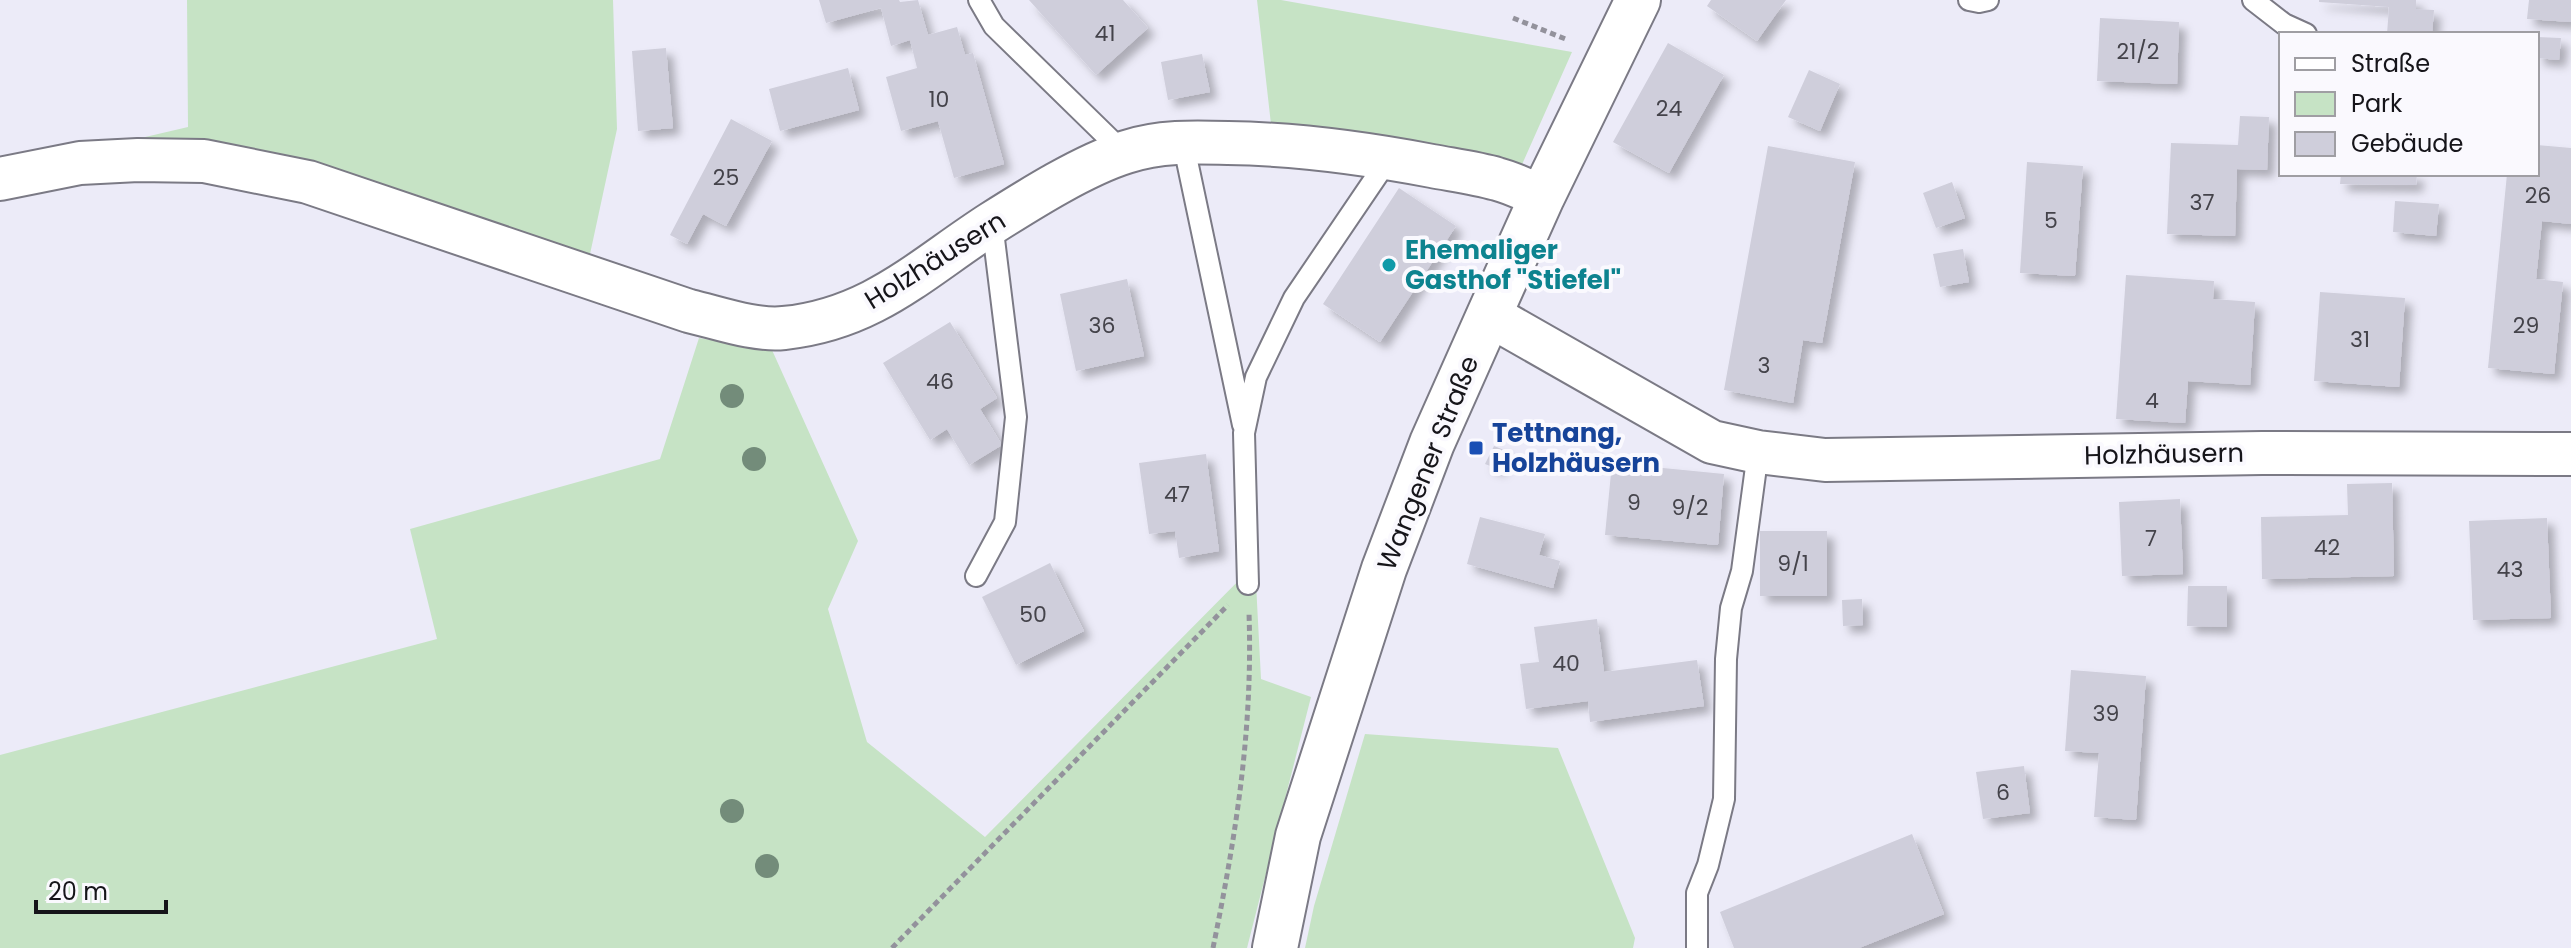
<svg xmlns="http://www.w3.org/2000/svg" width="2571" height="948" font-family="Poppins,sans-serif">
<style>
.green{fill:#c6e3c5}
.building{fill:#cfcedb;filter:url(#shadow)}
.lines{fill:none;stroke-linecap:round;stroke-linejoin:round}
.service-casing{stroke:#7b7a85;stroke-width:24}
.minor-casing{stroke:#7b7a85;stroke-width:46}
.secondary-casing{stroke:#7b7a85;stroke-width:48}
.path{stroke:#93929c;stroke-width:5;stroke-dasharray:6 4;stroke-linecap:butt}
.service{stroke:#fff;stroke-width:20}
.minor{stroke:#fff;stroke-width:42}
.secondary{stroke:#fff;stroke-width:44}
.tree{fill:#738c7a}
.culture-dot{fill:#0f9aa8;stroke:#faf9fe;stroke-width:3}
.transit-dot{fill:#1a4fb4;stroke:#faf9fe;stroke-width:3}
.labels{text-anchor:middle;stroke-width:8;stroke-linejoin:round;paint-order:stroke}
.number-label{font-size:22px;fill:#44434a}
.culture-label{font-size:26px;font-weight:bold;fill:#0d838f;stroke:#faf9fe;text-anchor:start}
.street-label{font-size:26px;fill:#16151a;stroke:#faf9fe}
.transit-label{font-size:26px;font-weight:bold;fill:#164399;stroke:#faf9fe;text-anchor:start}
</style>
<defs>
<filter id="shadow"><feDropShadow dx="7" dy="7" stdDeviation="4" flood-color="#0004"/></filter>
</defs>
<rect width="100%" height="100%" fill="#ecebf8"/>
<!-- green -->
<path class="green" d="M187,0h426l4,129 -30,139 -493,-119 94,-22z
M1257,0h24l291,52 -64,144 -235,-54z
M699,338l73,12 86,191 -30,68 39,133 118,95 270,-273 6,115 50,18 -64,251h-1247v-193l437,-116 -27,-110 250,-70z
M1365,734l193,14 77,190 -2,10h-328l9,-42z"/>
<!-- building -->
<path class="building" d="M819,0h80l1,2 18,-2 10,35 29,-8 8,28 8,-2 31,111 -50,14 -16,-57 -37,10 -15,-54 31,-9 -7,-28 -19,6 -10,-38 -55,15z
M1029,0h94l25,28 -52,47z
M1711,0h75l-29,41 -50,-35z
M2319,0h97v9l18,1 -2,24h-45l2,-27 -70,-5z
M2529,0h42v22l-44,-3z
M2100,18l79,4 -2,62 -80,-3z
M2537,37l24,1 -2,22 -22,-2z
M1668,43l56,32 -55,98 -56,-31z
M666,48l7,80 -35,3 -6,-80z
M1202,54l8,38 -42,8 -7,-38z
M848,68l11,42 -79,21 -11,-42z
M1809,70l31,14 -20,47 -32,-14z
M2240,116l29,1 -2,53 -30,-1 -2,67 -68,-2 4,-91 67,2z
M731,119l41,22 -46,85 -23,-12 -16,30 -17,-9z
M2537,145l34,3v76l-29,-3 -6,58 27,3 -9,92 -66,-6 19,-194h30z
M1768,146l87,16 -33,181 -19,-3 -10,63 -69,-13z
M2027,162l56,4 -8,110 -55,-3z
M2341,174h76l-1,11 -76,-1z
M1952,182l13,36 -29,10 -13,-35z
M1399,188l57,38 -76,116 -57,-38z
M2395,201l44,3 -3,32 -43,-4z
M1963,249l6,33 -29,5 -7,-33z
M2126,275l88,6 -1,18 42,3 -5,83 -62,-4 -3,42 -69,-4z
M1127,279l17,77 -68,15 -16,-77z
M2320,292l85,6 -6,89 -85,-6z
M950,322l47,76 -17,11 22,36 -33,20 -22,-36 -17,11 -47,-77z
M1494,446l13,5 -9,18 -13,-5z
M1206,454l13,97 -40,7 -4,-27 -26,3 -10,-71z
M1612,463l112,11 -6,71 -113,-10z
M2392,483l2,93 -132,3 -1,-62 87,-2 -1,-31z
M2180,499l3,75 -61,2 -3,-74z
M1480,517l65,17 -6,21 21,6 -7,27 -86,-24z
M2547,518l4,100 -78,2 -4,-99z
M1760,531h67v65h-67z
M1050,563l34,68 -68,34 -34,-68z
M2188,586h39v41l-40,-1z
M1862,599l1,26 -20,1 -1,-26z
M1597,619l7,53 93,-12 7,46 -114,16 -2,-21 -62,8 -6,-45 19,-2 -5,-35z
M2071,670l75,6 -10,144 -42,-3 5,-64 -34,-2z
M2024,766l6,47 -47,6 -7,-47z
M1912,834l32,80 -85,34h-125l-14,-36z"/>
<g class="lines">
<defs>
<path id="service" d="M979,0l15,26 129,126
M1969,0l10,2 9,-2
M2253,0l31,24 22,10
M1183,142l60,283
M976,576l29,-54 11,-105 -24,-194
M1248,584l-4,-151 12,-56 38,-79 95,-140
M1697,948v-55l11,-28 16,-66 2,-140 5,-51 11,-37 16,-119"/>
<path id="minor" d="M0,179l80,-16 58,-3 66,1 104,21 381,129c30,7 65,20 95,17 89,-9 138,-60 208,-105 38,-24 92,-58 134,-71 33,-11 67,-10 102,-9 68,1 136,10 204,23 21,4 44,7 65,13 16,4 31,12 45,18
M1489,315l223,127 46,10 67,8 437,-7 309,1"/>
<path id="secondary" d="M1275,948l23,-112 86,-267 48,-126 57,-128 53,-118 96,-197"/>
</defs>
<!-- service casing -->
<use href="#service" class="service-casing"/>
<!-- minor casing -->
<use href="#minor" class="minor-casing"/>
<!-- secondary casing -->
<use href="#secondary" class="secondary-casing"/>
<!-- path -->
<path class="path" d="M1513,18l55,22
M892,948l336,-343
M1213,948c23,-113 40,-219 36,-335"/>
<!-- service -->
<use href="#service" class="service"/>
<!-- minor -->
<use href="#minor" class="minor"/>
<!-- secondary -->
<use href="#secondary" class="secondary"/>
</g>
<!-- trees -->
<g class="tree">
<circle cx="732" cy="396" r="12"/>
<circle cx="754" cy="459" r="12"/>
<circle cx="732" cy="811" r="12"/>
<circle cx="767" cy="866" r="12"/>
</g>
<!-- markers -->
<circle class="culture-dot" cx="1389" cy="265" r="8"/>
<rect class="transit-dot" x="1468" y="440" width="16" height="16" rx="4"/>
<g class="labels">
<!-- number labels -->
<g class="number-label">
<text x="1105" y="41">41</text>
<text x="2138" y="59">21/2</text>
<text x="939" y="107">10</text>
<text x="1669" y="116">24</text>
<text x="726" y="185">25</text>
<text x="2538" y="203">26</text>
<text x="2202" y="210">37</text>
<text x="2051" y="228">5</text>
<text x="1102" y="333">36</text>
<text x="2526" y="333">29</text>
<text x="2360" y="347">31</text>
<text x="1764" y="373">3</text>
<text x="940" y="389">46</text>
<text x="2152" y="408">4</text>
<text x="1177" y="502">47</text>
<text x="1634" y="510">9</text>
<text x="1690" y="515">9/2</text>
<text x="2151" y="546">7</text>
<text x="2327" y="555">42</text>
<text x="1793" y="571">9/1</text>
<text x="2510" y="577">43</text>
<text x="1033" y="622">50</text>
<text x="1566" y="671">40</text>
<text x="2106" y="721">39</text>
<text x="2003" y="800">6</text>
</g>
<!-- culture labels -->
<g class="culture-label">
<text x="1405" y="259">Ehemaliger<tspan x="1405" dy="30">Gasthof "Stiefel"</tspan></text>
</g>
<!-- street labels -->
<g class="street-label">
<text transform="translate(935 260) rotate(-32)" y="9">Holzhäusern</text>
<text transform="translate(2164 454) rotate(-1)" y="9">Holzhäusern</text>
<text transform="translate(1428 463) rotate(-68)" y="9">Wangener Straße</text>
</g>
<!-- transit labels -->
<g class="transit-label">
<text x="1492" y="442">Tettnang,<tspan x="1492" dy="30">Holzhäusern</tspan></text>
</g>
</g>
<!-- legend -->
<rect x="2279" y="32" width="260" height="144" fill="#faf9fe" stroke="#9f9ea3" stroke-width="2"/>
<rect x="2295" y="58" width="40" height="12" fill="#ffffff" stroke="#9f9ea3" stroke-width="2"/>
<text x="2351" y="72" font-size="24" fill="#16151a">Straße</text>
<rect x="2295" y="92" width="40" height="24" fill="#c6e3c5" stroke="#9f9ea3" stroke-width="2"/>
<text x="2351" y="112" font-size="24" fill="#16151a">Park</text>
<rect x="2295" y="132" width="40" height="24" fill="#cfcedb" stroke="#9f9ea3" stroke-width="2"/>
<text x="2351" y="152" font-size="24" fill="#16151a">Gebäude</text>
<!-- scale -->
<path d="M36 900v12h130v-12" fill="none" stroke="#16151a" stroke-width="4"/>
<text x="48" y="900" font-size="24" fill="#16151a" stroke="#faf9fe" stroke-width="6" paint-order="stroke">20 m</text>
</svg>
